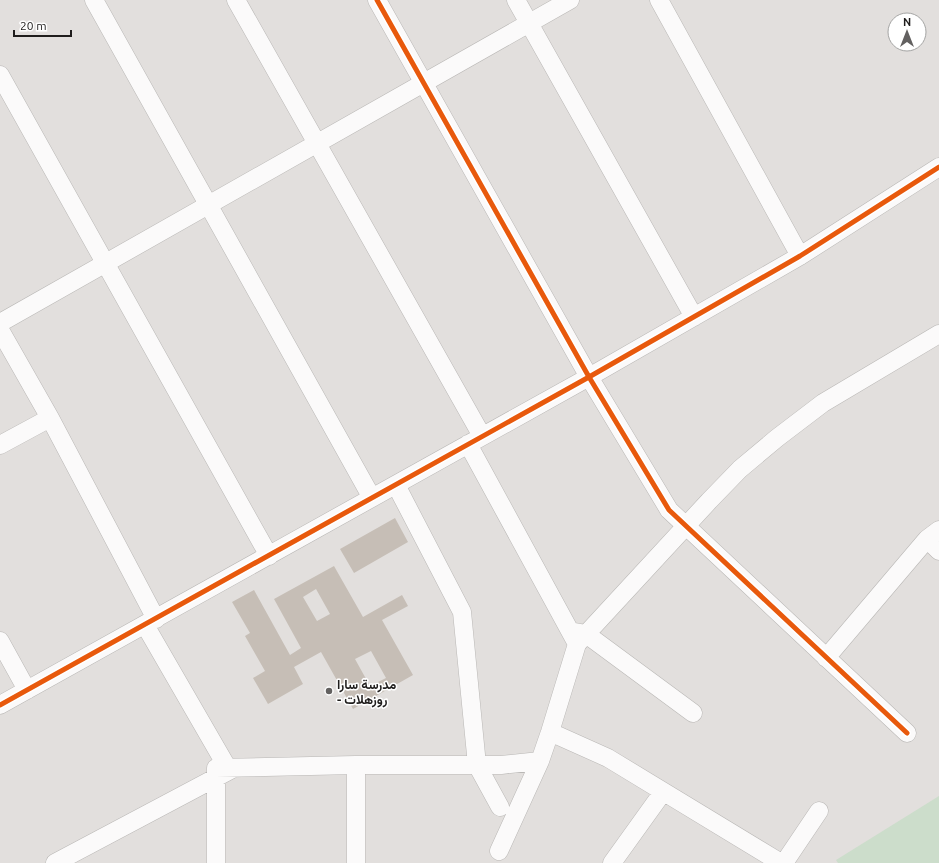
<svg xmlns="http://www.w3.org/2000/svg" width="939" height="863" font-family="Ubuntu,Vazirmatn,sans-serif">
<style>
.green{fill:#ccddcb}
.building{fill:#c6beb6;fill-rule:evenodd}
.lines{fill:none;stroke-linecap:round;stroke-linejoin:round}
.minor-casing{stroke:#b9b7b5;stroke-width:19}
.minor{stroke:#fbfafa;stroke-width:18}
.cycleway-casing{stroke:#fff;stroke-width:8}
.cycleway{stroke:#e8590c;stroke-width:5}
.poi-dot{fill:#636160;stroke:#fff;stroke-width:1.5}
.labels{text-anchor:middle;stroke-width:3;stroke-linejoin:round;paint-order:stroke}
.poi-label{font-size:13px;font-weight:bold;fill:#1f1d1c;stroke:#fff;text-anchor:start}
</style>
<rect width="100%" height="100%" fill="#e2dfdd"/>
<!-- green -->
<path class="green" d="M939,796v67h-101l-2,-3z"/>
<!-- building -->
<path class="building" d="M395,518l13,24 -54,31 -14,-24z
M334,566l29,51 39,-22 6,11 -26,14 31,55 -60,34 -32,-57 -27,15 9,17 -35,20 -15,-26 12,-7 -20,-35 5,-3 -18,-31 22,-12 36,65 11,-7 -27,-49zM316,589l14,25 -13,7 -14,-24zM371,651l15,27 -16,8 -15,-27z"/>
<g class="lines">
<defs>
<path id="minor" d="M94,0l278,498
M236,0l246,436
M377,0l212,377 80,133 238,223
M516,0l178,317
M659,0l141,256
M0,75l269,481
M0,323l570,-323
M0,330l50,88 106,201
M468,444l109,200
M0,445l50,-27
M396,485l66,127 15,153 23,42
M927,539l12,12
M145,625l82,142
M575,632l11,2 107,79
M0,641l27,49
M826,658l101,-119 12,-9
M0,705l589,-328 211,-121 139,-89
M550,732l58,26 173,105
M356,765v98
M216,768l140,-3h145l39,-4
M216,768v95
M499,851l41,-90 10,-29 27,-88 132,-143 31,-32 37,-31 46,-35 116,-69
M55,863l179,-95
M612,863l51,-71
M784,863l35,-52"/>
</defs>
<!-- minor casing -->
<use href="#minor" class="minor-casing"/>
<!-- minor -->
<use href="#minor" class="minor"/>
<defs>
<path id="cycleway" d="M377,0l212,377 80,133 238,223
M0,705l589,-328 211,-121 139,-89"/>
</defs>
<!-- cycleway casing -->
<use href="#cycleway" class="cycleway-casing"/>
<!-- cycleway -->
<use href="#cycleway" class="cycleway"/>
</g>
<!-- markers -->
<circle class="poi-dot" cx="329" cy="691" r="4"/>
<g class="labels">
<!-- poi labels -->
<g class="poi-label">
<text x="337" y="689">مدرسة سارا<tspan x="337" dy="15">- روزهلات</tspan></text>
</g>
</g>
<!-- north arrow -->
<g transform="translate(907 32)"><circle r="19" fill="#ffffff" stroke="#a5a5a4"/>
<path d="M0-3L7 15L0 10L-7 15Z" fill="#636160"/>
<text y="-6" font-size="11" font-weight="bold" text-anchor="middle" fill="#1f1d1c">N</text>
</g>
<!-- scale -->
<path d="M14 30v6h57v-6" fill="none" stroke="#1f1d1c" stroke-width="2"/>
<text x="20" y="30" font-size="12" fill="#1f1d1c" stroke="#ffffff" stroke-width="3" paint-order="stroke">20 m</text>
</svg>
